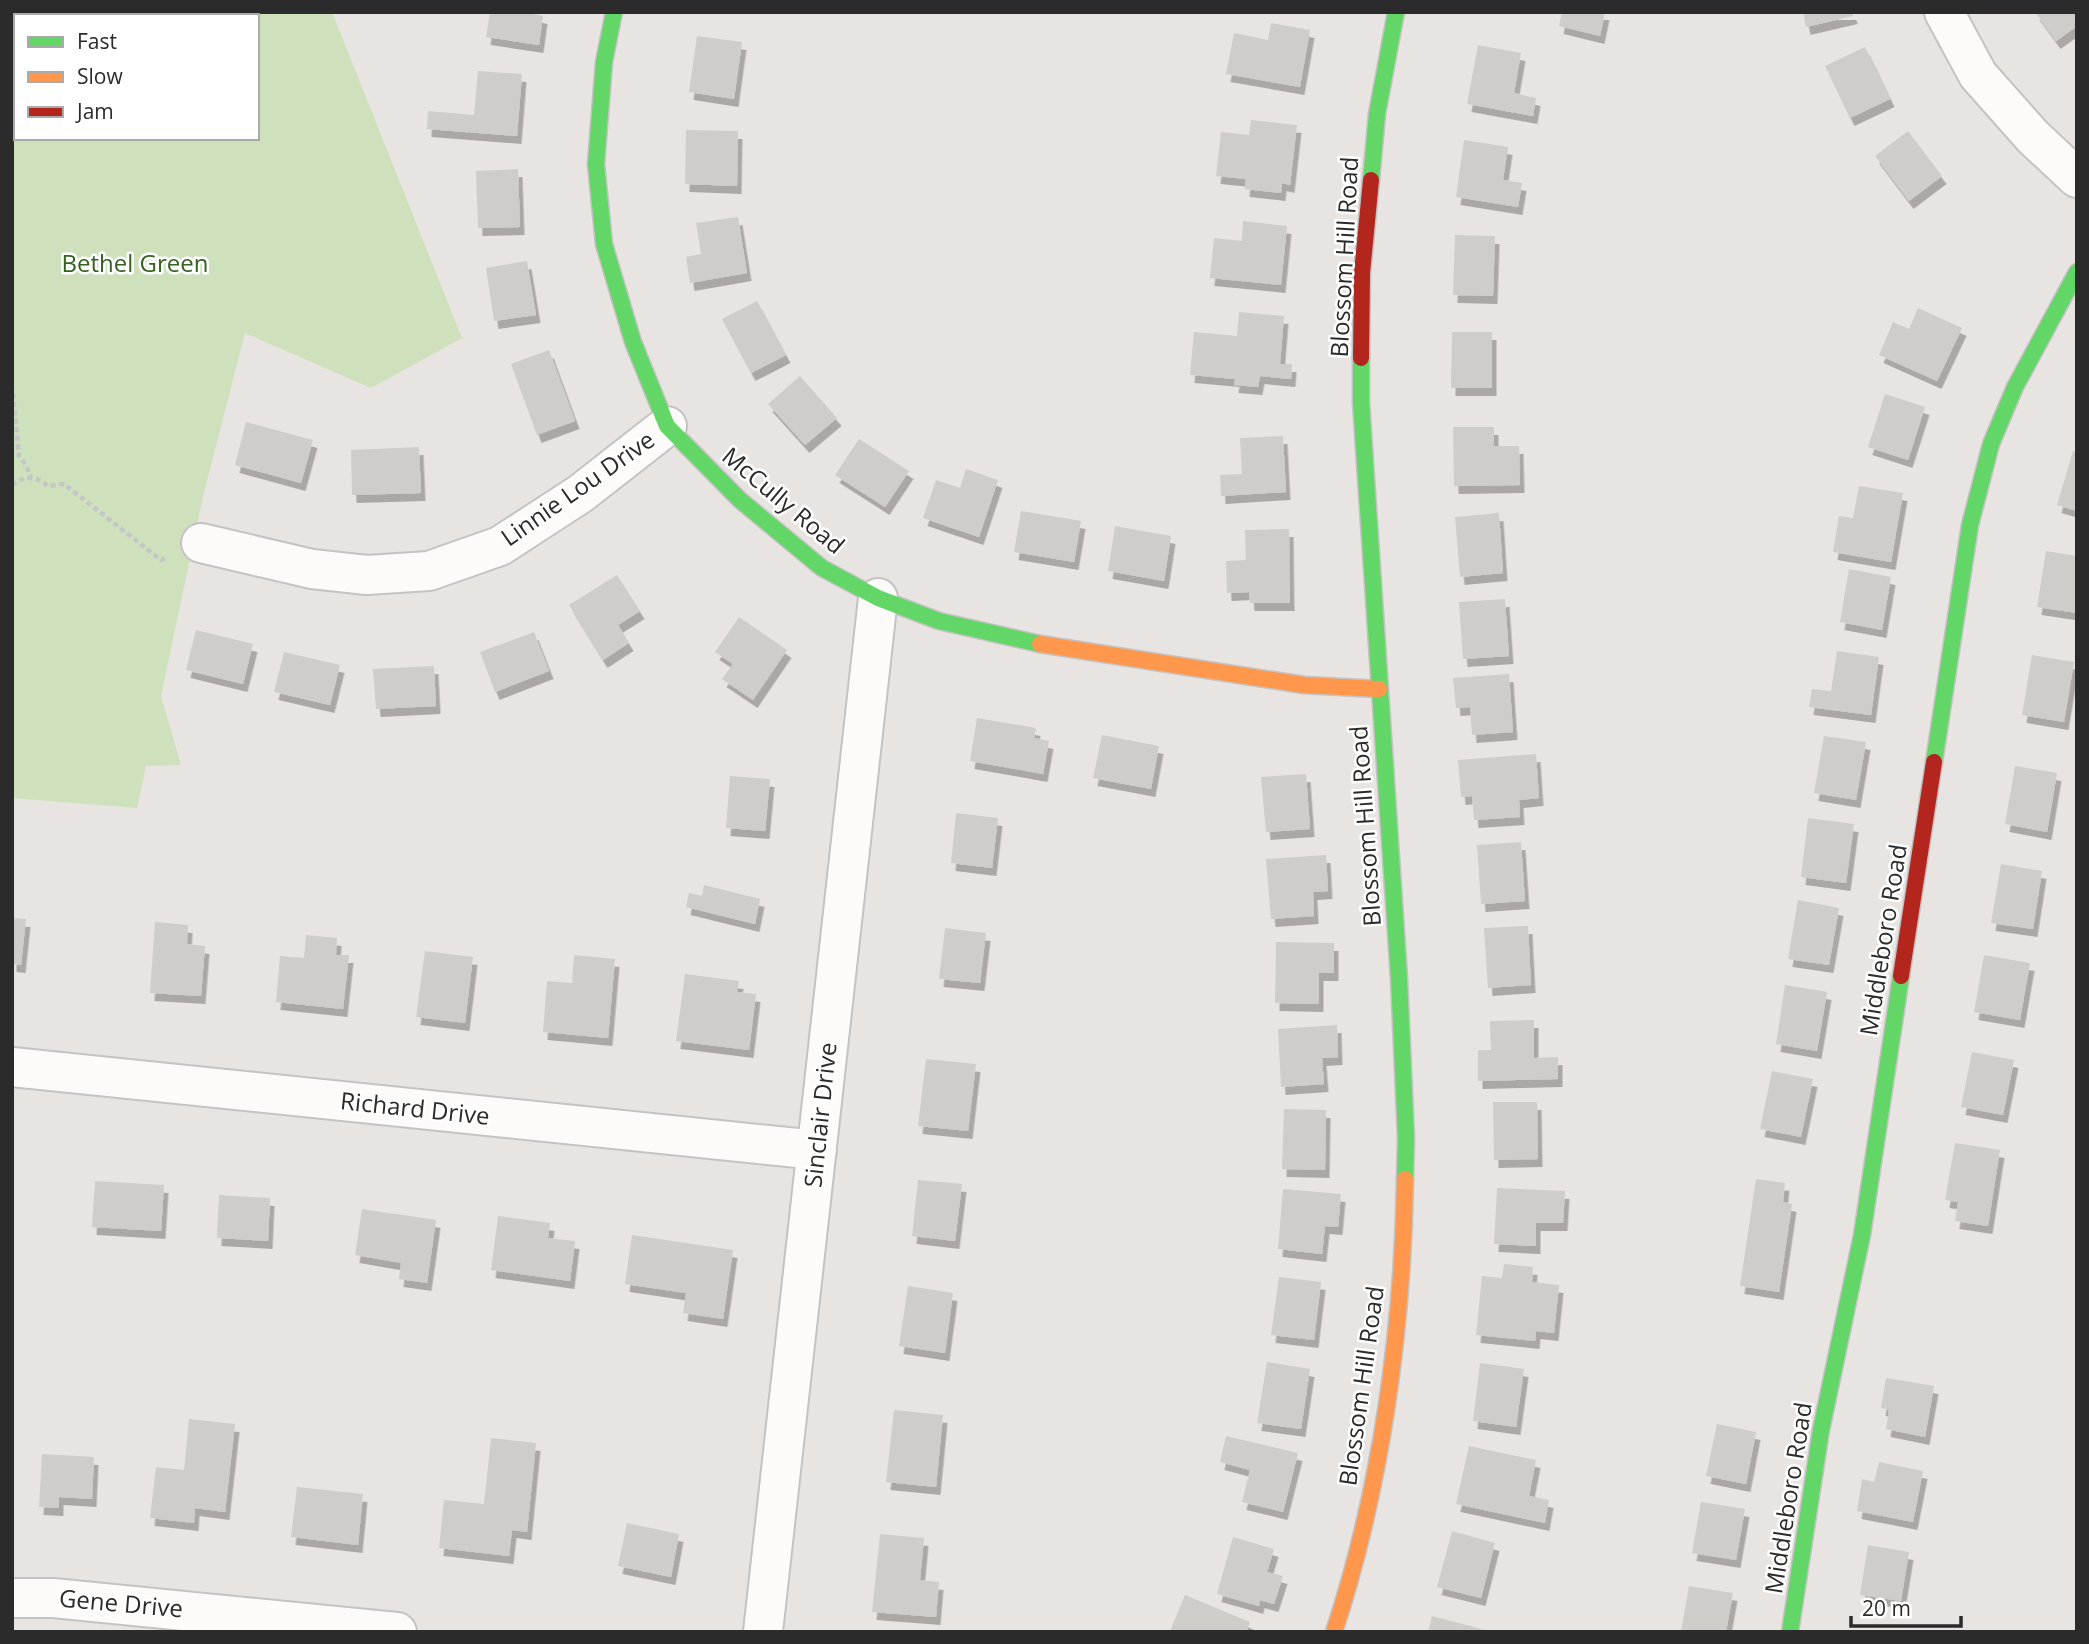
<svg xmlns="http://www.w3.org/2000/svg" width="2089" height="1644" font-family="'Open Sans',sans-serif">
<style>
.green{fill:#cfe0bd;fill-rule:evenodd}
.building{fill:#cfcdca;filter:url(#shadow)}
.lines{fill:none;stroke-linecap:round;stroke-linejoin:round}
.street-casing{stroke:#c4c3c3;stroke-width:42}
.fast-casing{stroke:#c4c3c3;stroke-width:19}
.slow-casing{stroke:#c4c3c3;stroke-width:19}
.jam-casing{stroke:#c4c3c3;stroke-width:19}
.path{stroke:#c6c6c6;stroke-width:4.5;stroke-dasharray:5 3.5;stroke-linecap:butt}
.street{stroke:#fcfbfa;stroke-width:38}
.fast{stroke:#63d668;stroke-width:16}
.slow{stroke:#ff974d;stroke-width:16}
.jam{stroke:#b3261e;stroke-width:16}
.labels{text-anchor:middle;stroke-width:5;stroke-linejoin:round;paint-order:stroke}
.street-label{font-size:24px;fill:#2b2b2b;stroke:#fff}
.park-label{font-size:24px;fill:#366221;stroke:#fff}
</style>
<defs>
<filter id="shadow"><feDropShadow dx="4.5" dy="8" stdDeviation="0" flood-color="#0004"/></filter>
</defs>
<rect width="100%" height="100%" fill="#e8e4e1"/>
<!-- green -->
<path class="green" d="M12,12h320l130,326 -91,50 -126,-55 -42,164 -42,199 20,69 -35,1 -9,42 -125,-10zM16,16h241v122h-241z"/>
<!-- building -->
<path class="building" d="M490,12h45l-1,2 9,2 -4,29 -53,-8z
M1562,12h43l-5,24 -41,-10z
M1803,12h49l1,4 -47,11z
M2035,12h42v14l-21,15z
M1271,23l39,7 -10,57 -74,-13 8,-41 34,7z
M697,36l45,6 -8,57 -45,-7z
M1478,45l43,8 -7,40 22,5 -3,18 -66,-12z
M1865,47l25,52 -40,19 -25,-52z
M478,71l44,3 -5,62 -90,-7 1,-18 46,4z
M1251,120l46,5 -7,60 -8,-2 -1,10 -36,-4 1,-10 -30,-3 5,-44 28,3z
M686,130l52,1 -1,55 -52,-2z
M1908,131l34,45 -33,25 -34,-45z
M1464,140l44,7 -5,33 19,3 -4,24 -62,-10z
M518,169l2,58 -42,1 -2,-57z
M738,217l9,56 -57,10 -4,-26 15,-3 -5,-31z
M1243,221l44,5 -6,59 -71,-7 4,-40 28,3z
M1455,235l40,1 -2,60 -40,-1z
M527,261l9,54 -42,6 -8,-53z
M757,301l29,54 -35,18 -29,-54z
M1918,308l44,20 -25,53 -58,-26 14,-33 16,7z
M1239,312l45,4 -4,48h12l-1,15 -31,-3 -2,11 -24,-2 1,-6 -45,-4 4,-43 43,4z
M1452,332h40v56h-41z
M549,350l26,71 -38,14 -26,-71z
M800,376l37,42 -32,27 -37,-41z
M1885,394l40,13 -17,53 -40,-13z
M246,422l67,18 -12,43 -66,-18z
M1453,427h41v19h25l1,39 -66,1z
M1283,436l3,56 -65,4 -1,-21 22,-1 -2,-36z
M859,439l50,32 -24,36 -50,-32z
M419,447l2,46 -69,2 -1,-45z
M2073,451l4,1v59l-20,-6z
M966,469l32,11 -19,57 -56,-19 13,-38 24,8z
M1859,486l44,7 -12,69 -58,-10 6,-36 14,2z
M1021,511l60,10 -7,41 -60,-10z
M1499,513l4,60 -43,4 -5,-60z
M1115,526l56,10 -7,45 -56,-10z
M1289,529l1,74h-40l-1,-11 -22,1 -1,-32 20,-1 -1,-30z
M2046,551l31,5v57l-40,-6z
M1849,569l42,8 -9,53 -42,-8z
M617,575l23,36 -22,14 11,18 -26,17 -34,-55z
M1505,599l4,57 -46,3 -4,-57z
M739,617l48,33 -34,50 -31,-21 11,-15 -18,-12z
M196,630l57,14 -10,40 -57,-14z
M534,632l15,39 -54,21 -15,-40z
M1837,651l42,6 -8,58 -62,-8 3,-18 19,2z
M284,652l56,13 -10,40 -56,-13z
M2032,655l42,7 -10,60 -42,-7z
M434,666l2,40 -60,3 -3,-40z
M1509,674l4,58 -41,3 -2,-28 -14,1 -3,-30z
M977,718l59,10 -2,10 15,3 -6,33 -73,-13z
M1102,735l57,11 -8,43 -58,-11z
M1824,736l42,6 -10,58 -42,-7z
M1536,754l3,44 -20,2 1,17 -46,3 -2,-24 -11,1 -3,-37z
M2015,766l42,7 -10,59 -42,-8z
M1306,774l4,55 -44,3 -5,-55z
M730,776l40,3 -5,52 -39,-3z
M956,813l42,5 -6,50 -41,-5z
M1808,818l46,6 -8,59 -45,-6z
M1521,842l4,59 -44,3 -4,-59z
M1326,855l2,36 -15,1 1,24 -43,3 -5,-60z
M2001,864l41,7 -9,58 -42,-6z
M704,885l56,14 -5,25 -69,-17 3,-14 13,3z
M1798,900l41,8 -10,57 -41,-6z
M12,918l14,1 -5,46 -9,-1z
M155,922l33,3 -1,19 18,2 -4,50 -51,-3z
M1528,926l3,59 -43,3 -4,-60z
M945,928l41,5 -6,50 -41,-4z
M306,935l31,3 -1,17h13l-6,54 -67,-7 4,-46 24,2z
M1276,942l58,1v30h-15v31l-44,-1z
M425,951l48,6 -8,66 -49,-6z
M574,955l41,4 -7,79 -65,-6 4,-51 25,2z
M1984,955l46,8 -10,57 -46,-8z
M685,974l54,7 -2,11 19,2 -7,56 -73,-9z
M1785,985l42,7 -10,59 -41,-7z
M1534,1020v38l24,-1v22l-80,2v-31h13l-1,-29z
M1337,1025l1,32 -16,1 2,26 -43,3 -3,-58z
M1972,1052l42,8 -11,55 -42,-8z
M926,1059l50,5 -8,67 -50,-5z
M1772,1071l41,8 -12,58 -41,-8z
M1493,1102h44l1,57 -44,1z
M1284,1109l42,1 -1,60 -43,-1z
M1955,1143l45,7 -12,76 -33,-5 3,-19 -13,-2z
M1756,1179l29,4 -2,19 9,2 -13,88 -39,-6z
M918,1180l44,4 -7,57 -43,-5z
M95,1181l69,4 -3,46 -69,-4z
M1497,1188l68,3 -2,32h-27v23l-42,-2z
M1283,1189l58,5 -3,33 -13,-1 -3,28 -44,-5z
M219,1195l51,3 -2,43 -51,-3z
M362,1209l74,11 -9,63 -28,-4 2,-16 -46,-8z
M498,1216l52,7 -2,15 27,3 -5,40 -79,-11z
M632,1235l101,15 -10,69 -40,-6 3,-20 -61,-9z
M1504,1264l29,3 -1,15 27,3 -5,48 -18,-2 -1,10 -59,-6 6,-59 20,2z
M1279,1277l42,5 -7,58 -43,-5z
M908,1286l45,7 -8,60 -46,-7z
M1267,1362l43,7 -9,60 -44,-6z
M1480,1363l44,6 -8,58 -43,-6z
M1886,1378l48,8 -9,51 -39,-8 3,-19 -8,-2z
M894,1410l49,5 -7,72 -50,-5z
M189,1419l46,5 -10,88 -30,-4 -1,15 -44,-5 6,-51 28,3z
M1717,1424l39,8 -10,52 -40,-8z
M1226,1436l72,17 -15,59 -41,-10 8,-32 -30,-8z
M491,1438l45,5 -9,89 -15,-2 -3,26 -70,-8 5,-48 40,4z
M1469,1446l67,14 -7,36 20,4 -4,23 -89,-19z
M42,1454l52,3 -2,42 -33,-2v11l-20,-1z
M1879,1462l44,9 -10,51 -56,-11 5,-32 12,3z
M297,1487l66,7 -5,51 -67,-8z
M1701,1502l44,7 -9,51 -44,-7z
M627,1523l52,11 -8,43 -53,-11z
M1452,1531l43,12 -14,55 -44,-11z
M880,1534l44,4 -4,42 19,2 -3,35 -64,-5z
M1233,1537l41,12 -7,23 16,4 -9,28 -14,-4 -1,6 -42,-12z
M1868,1545l41,7 -8,49 -41,-6z
M1689,1586l44,7 -7,39h-45z
M1185,1595l65,27 -4,10 -76,-1z
M1432,1616l57,15 -1,1h-60z"/>
<g class="lines">
<defs>
<path id="street" d="M1944,12l34,63 55,62 44,41
M201,543l111,26 55,6 62,-4 71,-25 80,-52 87,-68
M12,1067l805,83
M12,1598h41l344,34
M763,1632l115,-1034"/>
<path id="fast" d="M614,12l-10,50 -8,102 8,80 29,98 34,84 73,74 82,68 56,30 61,23 101,23
M1371,180l6,-66 19,-102
M1361,358v44l38,576 7,160 -1,41
M1934,762l36,-237 21,-81 24,-57 62,-115
M1790,1632l31,-202 41,-195 39,-259"/>
<path id="slow" d="M1040,644l264,41 75,4
M1334,1632c47,-143 69,-303 71,-453"/>
<path id="jam" d="M1361,358l1,-85 9,-93
M1901,976l33,-214"/>
</defs>
<!-- street casing -->
<use href="#street" class="street-casing"/>
<!-- fast casing -->
<use href="#fast" class="fast-casing"/>
<!-- slow casing -->
<use href="#slow" class="slow-casing"/>
<!-- jam casing -->
<use href="#jam" class="jam-casing"/>
<!-- path -->
<path class="path" d="M12,385l7,71 7,9 5,13
M12,485c13,-10 24,-9 36,1l16,-2 97,76 7,-3"/>
<!-- street -->
<use href="#street" class="street"/>
<!-- fast -->
<use href="#fast" class="fast"/>
<!-- slow -->
<use href="#slow" class="slow"/>
<!-- jam -->
<use href="#jam" class="jam"/>
</g>
<g class="labels">
<!-- street labels -->
<g class="street-label">
<text transform="translate(1345 257) rotate(-87)" y="8">Blossom Hill Road</text>
<text transform="translate(578 489) rotate(-35)" y="8">Linnie Lou Drive</text>
<text transform="translate(783 501) rotate(40)" y="8">McCully Road</text>
<text transform="translate(1366 826) rotate(-94)" y="8">Blossom Hill Road</text>
<text transform="translate(1884 940) rotate(-81)" y="8">Middleboro Road</text>
<text transform="translate(415 1109) rotate(6)" y="8">Richard Drive</text>
<text transform="translate(821 1115) rotate(-84)" y="8">Sinclair Drive</text>
<text transform="translate(1362 1386) rotate(-82)" y="8">Blossom Hill Road</text>
<text transform="translate(1789 1498) rotate(-81)" y="8">Middleboro Road</text>
<text transform="translate(121 1604) rotate(5)" y="8">Gene Drive</text>
</g>
<!-- park labels -->
<g class="park-label">
<text x="135" y="272">Bethel Green</text>
</g>
</g>
<!-- border -->
<rect width="2089" height="1644" fill="none" stroke="#2b2b2b" stroke-width="28"/>
<!-- legend -->
<rect x="14" y="14" width="245" height="126" fill="#ffffff" stroke="#aaaaaa" stroke-width="2"/>
<rect x="28" y="37" width="35" height="10" fill="#63d668" stroke="#aaaaaa" stroke-width="2"/>
<text x="77" y="49" font-size="21" fill="#2b2b2b">Fast</text>
<rect x="28" y="72" width="35" height="10" fill="#ff974d" stroke="#aaaaaa" stroke-width="2"/>
<text x="77" y="84" font-size="21" fill="#2b2b2b">Slow</text>
<rect x="28" y="107" width="35" height="10" fill="#b3261e" stroke="#aaaaaa" stroke-width="2"/>
<text x="77" y="119" font-size="21" fill="#2b2b2b">Jam</text>
<!-- scale -->
<path d="M1851 1616v10h110v-10" fill="none" stroke="#2b2b2b" stroke-width="3.5"/>
<text x="1862" y="1616" font-size="21" fill="#2b2b2b" stroke="#ffffff" stroke-width="5" paint-order="stroke">20 m</text>
</svg>
